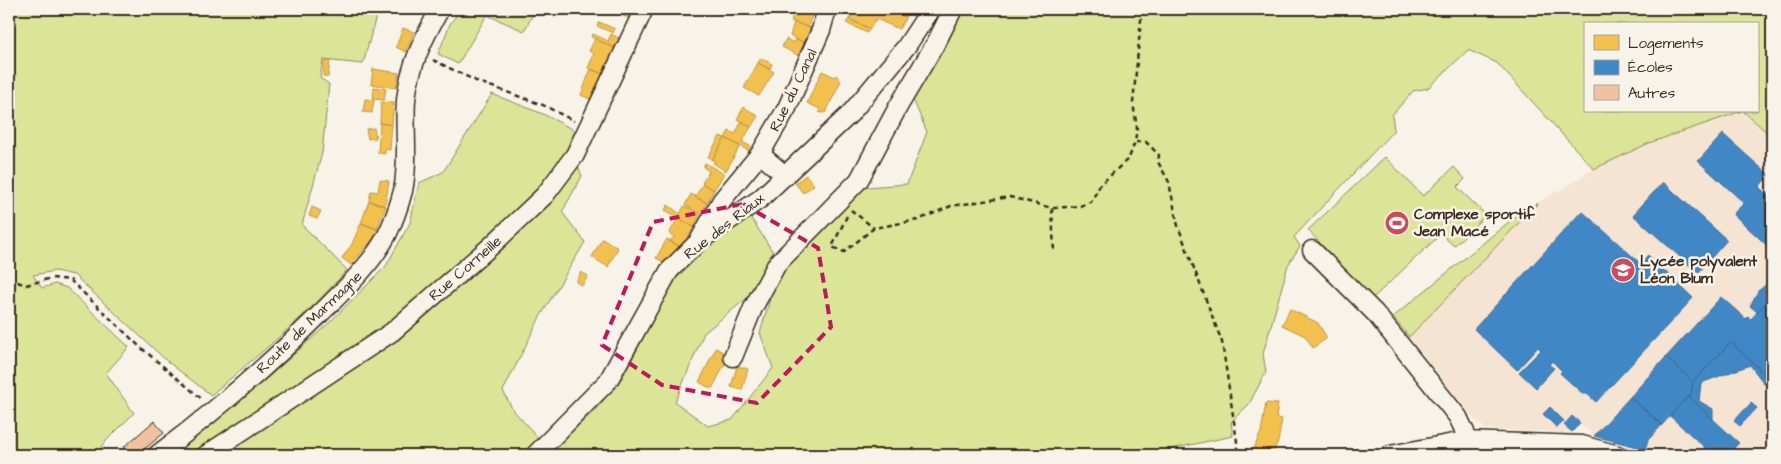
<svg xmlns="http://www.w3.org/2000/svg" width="1781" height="464" font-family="'Architects Daughter',sans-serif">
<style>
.built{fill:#f5e4d2}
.green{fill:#dae598;stroke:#8a885b}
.homes{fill:#f2c14e;stroke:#bb9440}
.schools{fill:#3f88c5;stroke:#3e6c93}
.building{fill:#f1c2a0;stroke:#3b2a1e}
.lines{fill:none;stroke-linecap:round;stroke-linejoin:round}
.minor-casing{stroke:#3b2a1e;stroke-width:21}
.path{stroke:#3b2a1e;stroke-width:2.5;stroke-dasharray:5 4;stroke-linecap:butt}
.minor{stroke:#f7f3e8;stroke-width:18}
.marked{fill:none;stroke:#c2185b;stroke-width:4;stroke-dasharray:10 6;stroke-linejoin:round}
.labels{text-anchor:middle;stroke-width:5;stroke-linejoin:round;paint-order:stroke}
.street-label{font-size:15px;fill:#3b2a1e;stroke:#f7f3e8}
.poi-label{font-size:15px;font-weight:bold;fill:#3b2a1e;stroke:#f7f3e8;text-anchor:start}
</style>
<rect width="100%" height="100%" fill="#f7f3e8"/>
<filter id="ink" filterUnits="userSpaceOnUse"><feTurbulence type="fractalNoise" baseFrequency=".02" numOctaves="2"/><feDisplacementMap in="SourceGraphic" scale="10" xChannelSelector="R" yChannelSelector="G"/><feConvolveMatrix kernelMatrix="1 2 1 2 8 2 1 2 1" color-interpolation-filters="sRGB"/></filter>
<g filter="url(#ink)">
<!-- built -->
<path class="built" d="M1742,111l30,26v318h-74l-11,-10 -10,10h-10l-73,-19 -14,-12 -9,9 -85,-4 -12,-10 -65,-82 129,-134 56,-34 55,-26z"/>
<!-- green -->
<path class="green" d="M9,9h369l-15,55 -40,-4 -3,18 9,6 -7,69 -20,72 45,45c-40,46 -89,85 -136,125l-43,-33 -94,-87 -19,-4 -22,4 9,13 13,-4 12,4 62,59 -23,26 28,40 -32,32 -2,10h-91z
M461,9h75l-12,22 -37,-16 -29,49 -20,-10 12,-30z
M962,9h810v128l-29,-26h14v-87h-172v87h157l-93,32 -55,26 -97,-106 -29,-13 -40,38 -15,3 -21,24 2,15 -100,107 6,9 -12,19 -25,89 3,18 -17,32 -18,18 2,14 -91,19h-595l48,-45 27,-32 54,-102 26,-27 49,-31 22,34 -26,46 -43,35 -29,69 33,24 24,-6 41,-52 -13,-35 19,-65 64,-67 23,-14 41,-3 20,-52 -15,-35z
M492,94l51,20 35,18 -7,20 -51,59 -131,119 -194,125h-27l90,-69 70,-62 58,-58 24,-43 9,-40 24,-11z
M1385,157l38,39 31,-29 11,12 -8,8 29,28 -32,31 -13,-12 -69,65 -64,-69z
M576,162l6,14 -20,36 23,30 -45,75 -37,74 10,19 29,32 -16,13h-308l163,-105 42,-32 105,-95z
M1538,203l-129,134 -16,-20 123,-101z"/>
<!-- homes -->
<path class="homes" d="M618,9h20l-5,11 -12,-5 1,-2z
M777,9h11l-3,8 -10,-4z
M800,9h15l-7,17 7,4 -24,-9 2,-6 4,1z
M855,9h33l18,8 -7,12 -23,-10 -6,10 -21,-10z
M849,19l21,10 -3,4 -21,-10z
M599,22l16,7 -2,4 -16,-7z
M794,22l21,8 -4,16 -21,-10z
M403,28l11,4 -8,20 -10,-5z
M593,34l15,7 3,-7 12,6 -4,10 -28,-13z
M595,39l24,11 -12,26 -19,-8 6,-14 -5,-3z
M786,39l8,4 2,-4 15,7 -4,14 -25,-13z
M761,58l11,6 -2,5 -12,-6z
M324,61h6l-2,16 -5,-1z
M758,63l16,9 -15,24 -15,-8z
M373,69l26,4 -3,15 -25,-4z
M594,70l13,6 -11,26 -15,-7 9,-24z
M822,71l13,6 1,-2 5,6 -15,31 -3,1 -4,-1 1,-3 -13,-6z
M374,87l12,2 -2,11 -11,-1z
M365,99l9,1 -2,13 -9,-1z
M381,102l13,1 -2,22 -12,-2z
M744,107l14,9 -7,11 -14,-8z
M742,121l9,6 -9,15 14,7 -3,4 -28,-15 4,-7 6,3z
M380,123l12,2 -2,25 -5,-1v5l-7,-1z
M374,128l2,10 -8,1 -2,-10z
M720,136l5,2 -13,22 -4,-3z
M725,138l15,8 -14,25 -13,-8 2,-2 -3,-1z
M705,163l19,11 -10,16 -12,-7 7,-12 -6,-4z
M806,175l8,10 -11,8 -8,-10z
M380,180l9,1 -4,25 -16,-5 2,-10 7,1z
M703,184l11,6 -7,13 -12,-6z
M691,194l16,9 -6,11 -16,-9z
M369,201l17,5 -9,23 -16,-6z
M668,205l12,9 4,-8 16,9 -6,12 -29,-17z
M312,207l9,4 -4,8 -8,-3z
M678,218l16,9 -12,21 -13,-7 6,-4 -6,-3z
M361,223l16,6 -3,9 -23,27 -9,-7 10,-14z
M602,239l16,9 -10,19 -16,-10z
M667,239l13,8 -9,14 1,6 -16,-9z
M581,272l7,4 -6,10 -6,-4z
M1290,309l28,14 9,15 -14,10 -8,-12 -23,-11z
M716,348l13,8 -17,33 -13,-7z
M737,366l11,3 -6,21 -11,-3z
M1266,403l12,1 -2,14 6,1 -4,23 -7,13h-20l10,-23z"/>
<!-- schools -->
<path class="schools" d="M1723,134l46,41 -10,12 13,12v51l-39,-36 11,-11 -46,-42z
M1663,182l64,58 -29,33 -65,-58z
M1582,211l58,52 8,-8 45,43 -97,104 -11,-10 -2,2 -23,-21 2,-2 -10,-10 -3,4 5,3 -18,20 -17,-16 22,-22 -3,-3 -21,23 -43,-41z
M1772,280v16l-15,16 -7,-6 8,-15z
M1772,296v78l-3,4 -38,-36 -38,40 -27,-25 55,-60 25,22 2,-2 3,2z
M1731,342l38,36 3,-4v12l-3,4 -19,-25 -49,18 -2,18 14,8v10l-23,-21 3,-16z
M1666,357l27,25 -3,16 -2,-2 -26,29 -32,-28z
M1688,396l51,47 -12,12h-14l-43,-39z
M1630,397l32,28 -14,15 -3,9 -51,-13z
M1751,403l6,5 -17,18 -6,-5z
M1550,407l14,14 -7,7 -14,-14z
M1572,416l8,7 -8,9 -8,-7z"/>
<!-- building -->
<path class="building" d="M154,421l10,12 -27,22h-6l-7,-8z"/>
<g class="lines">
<defs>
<path id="minor" d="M760,154l26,22
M700,239l22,-39 38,-46 27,-46 34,-78 6,-21
M1312,250l63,63 83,104 7,15 -1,9
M733,357l20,-49 24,-44 82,-84 39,-73 39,-66 16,-32
M157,455c57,-43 112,-90 163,-141 23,-23 50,-48 66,-77 7,-14 13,-31 17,-46 6,-30 1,-61 3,-91 3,-33 18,-63 34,-91
M206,455l186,-123 99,-86 54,-51 30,-40 69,-146
M535,455l73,-74 61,-110 30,-30 61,-42 90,-85 56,-67 25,-38
M1390,455l74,-14 118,4 36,10"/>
</defs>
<!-- minor casing -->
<use href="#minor" class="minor-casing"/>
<!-- path -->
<path class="path" d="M1142,9l-9,94 4,25 -2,14h11l13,13 -1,7 11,20 9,44 44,116 17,113
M433,60l43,21 67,24 31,16
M9,89l4,-62 -4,-18
M1053,208l27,-2 11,-4 9,-17 29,-27 6,-16
M851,210l23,18
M847,216l-15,31 12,5 30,-24 44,-8 33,-14 59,-9 42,11 2,44
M9,279l17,6 26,-7 18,2 69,66 64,54"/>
<!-- minor -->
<use href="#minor" class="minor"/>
</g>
</g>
<!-- marked area -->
<path class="marked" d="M743,204l75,44 13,79 -74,76 -95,-18 -60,-40 51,-123z"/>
<!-- icons -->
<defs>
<symbol id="stadium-disc" viewBox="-11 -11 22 22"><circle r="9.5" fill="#d1495b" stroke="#f7f3e8"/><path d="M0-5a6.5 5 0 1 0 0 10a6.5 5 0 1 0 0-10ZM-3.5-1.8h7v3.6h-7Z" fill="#fff"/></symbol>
<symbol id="school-disc" viewBox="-11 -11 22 22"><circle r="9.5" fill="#d1495b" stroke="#f7f3e8"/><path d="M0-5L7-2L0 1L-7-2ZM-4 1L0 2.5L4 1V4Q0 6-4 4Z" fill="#fff"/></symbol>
</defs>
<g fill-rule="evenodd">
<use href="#stadium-disc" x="1383" y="209" width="28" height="28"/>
<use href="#school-disc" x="1609" y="256" width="28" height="28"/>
</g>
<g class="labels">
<!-- street labels -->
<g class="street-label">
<text transform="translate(793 90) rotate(-64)" y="5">Rue du Canal</text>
<text transform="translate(724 226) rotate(-38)" y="5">Rue des Riaux</text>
<text transform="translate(465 268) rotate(-41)" y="5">Rue Corneille</text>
<text transform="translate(309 322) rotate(-44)" y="5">Route de Marmagne</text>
</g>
<!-- poi labels -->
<g class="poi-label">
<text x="1414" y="219">Complexe sportif<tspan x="1414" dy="17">Jean Macé</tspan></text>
<text x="1640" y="266">Lycée polyvalent<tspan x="1640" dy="17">Léon Blum</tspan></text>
</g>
</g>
<!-- margin -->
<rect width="1781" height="464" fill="none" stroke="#f7f3e8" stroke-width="30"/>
<rect x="15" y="15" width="1751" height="434" fill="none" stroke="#3b2a1e" stroke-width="2" filter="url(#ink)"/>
<!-- legend -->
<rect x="1584" y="22" width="175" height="90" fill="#f7f3e8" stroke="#aca397"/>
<rect x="1594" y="35" width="25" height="15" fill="#f2c14e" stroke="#aca397"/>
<text x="1628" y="48" font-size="15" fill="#3b2a1e">Logements</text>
<rect x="1594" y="60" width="25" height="15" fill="#3f88c5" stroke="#aca397"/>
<text x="1628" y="72" font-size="15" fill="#3b2a1e">Écoles</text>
<rect x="1594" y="85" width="25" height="15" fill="#f1c2a0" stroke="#aca397"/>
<text x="1628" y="98" font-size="15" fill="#3b2a1e">Autres</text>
</svg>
